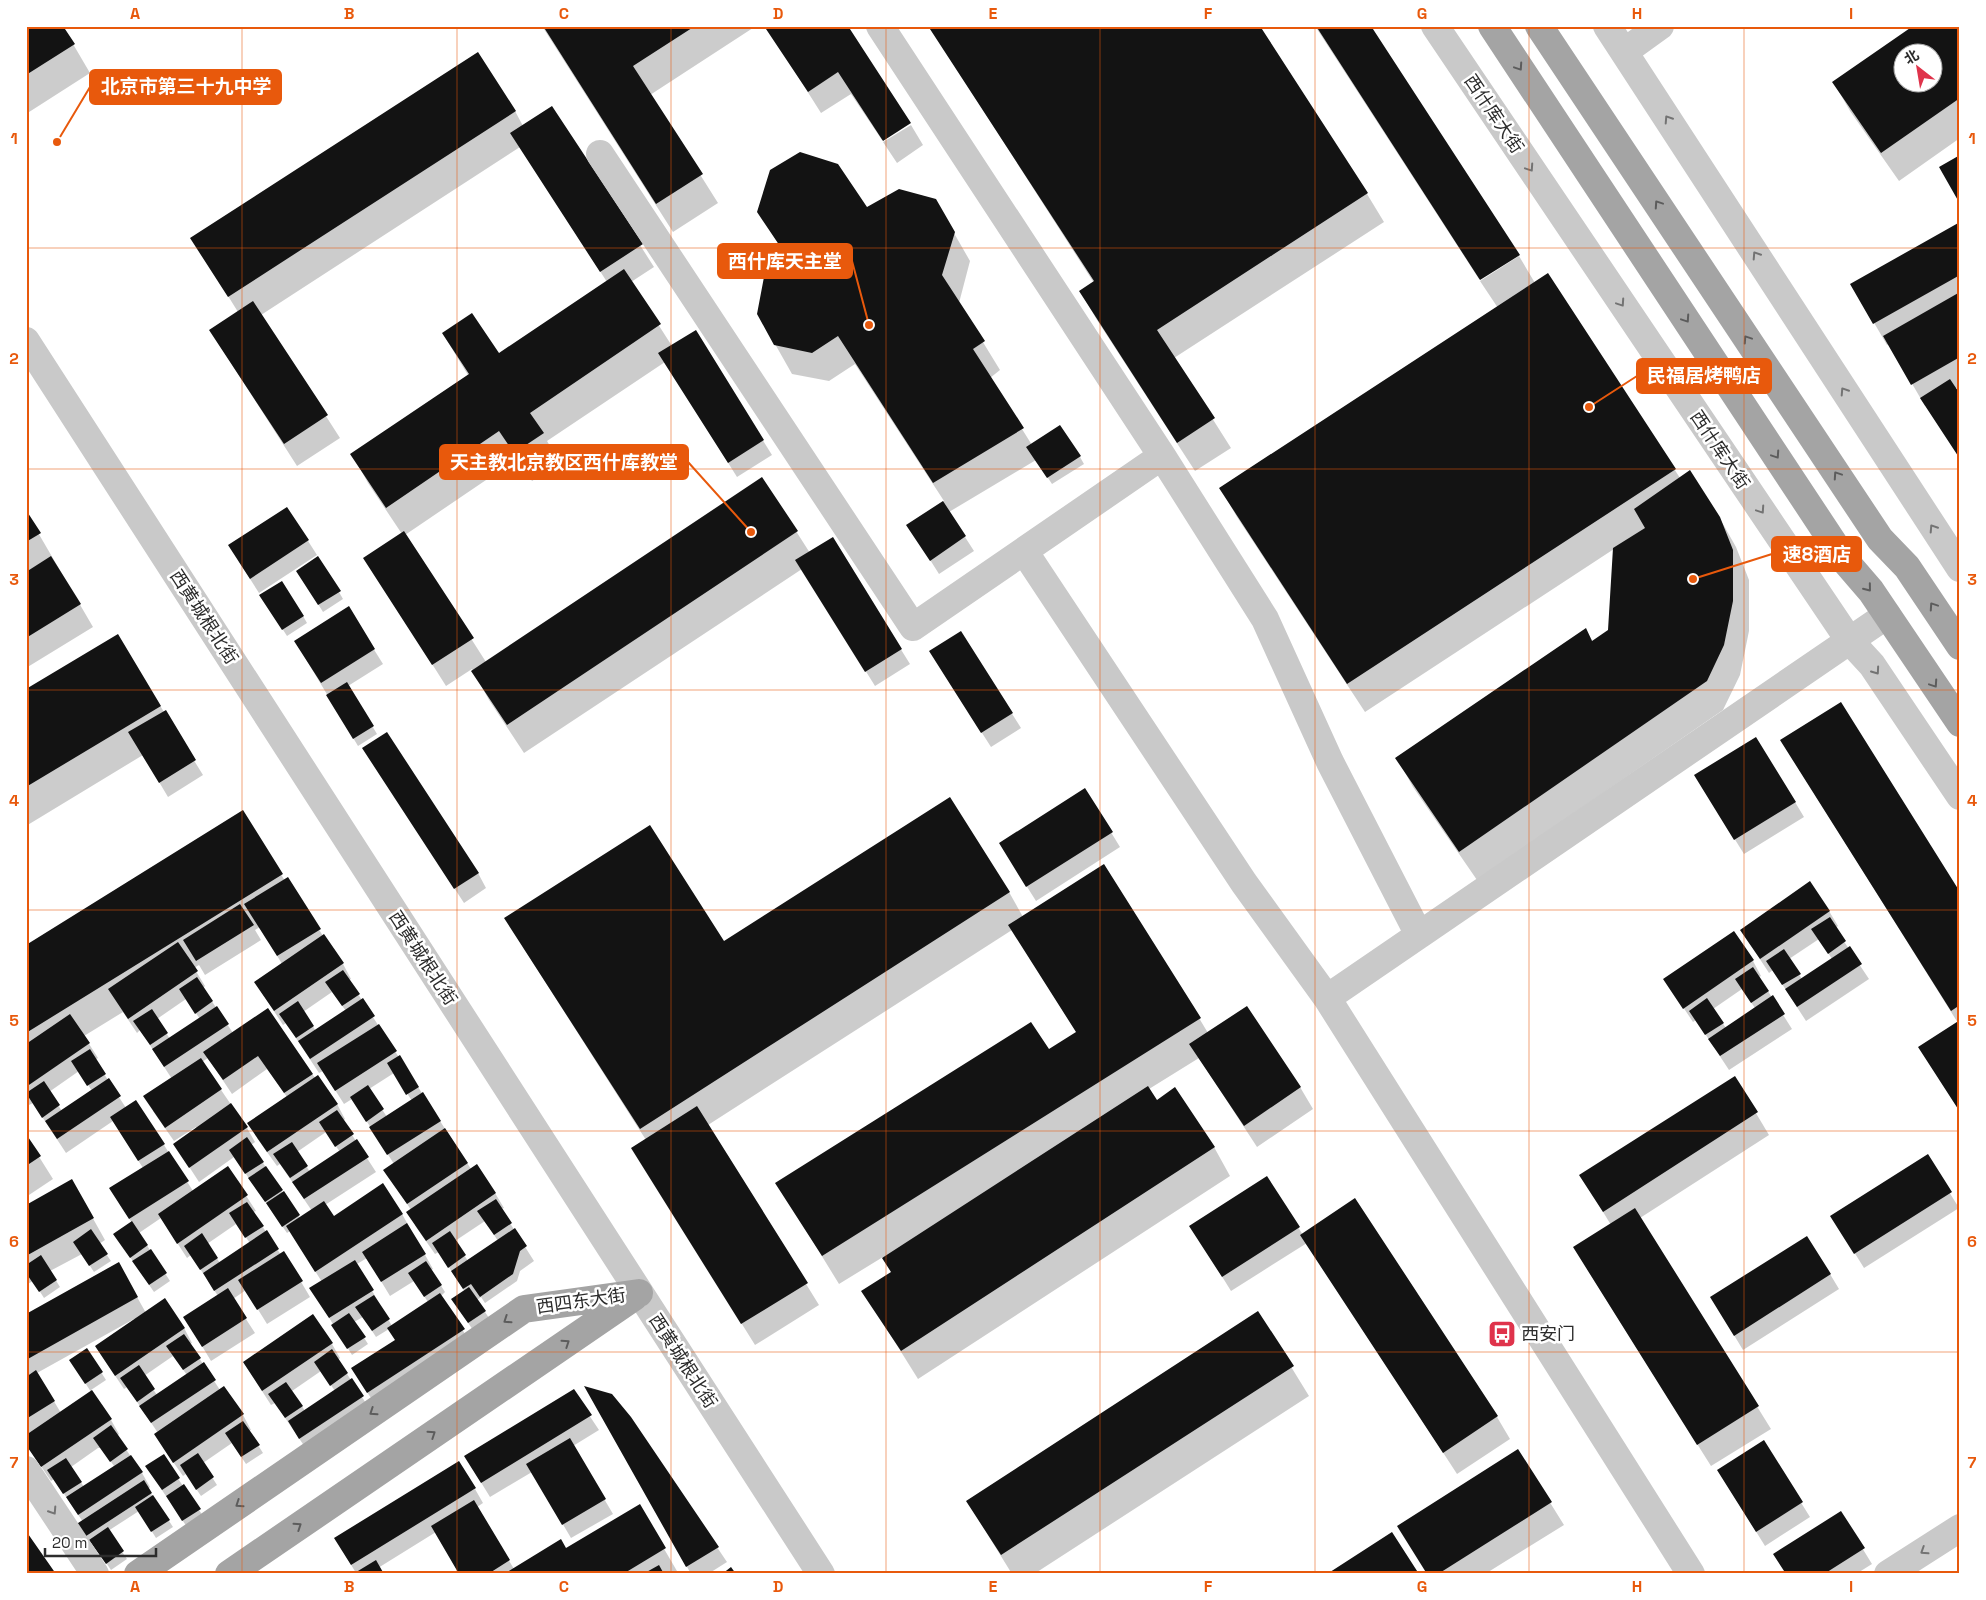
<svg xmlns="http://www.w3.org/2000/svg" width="1986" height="1600" font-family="'Space Grotesk','Noto Sans SC',sans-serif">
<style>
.shadow{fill:#0003;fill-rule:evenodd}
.building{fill:#131313;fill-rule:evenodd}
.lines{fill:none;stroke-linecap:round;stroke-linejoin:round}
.minor{stroke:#c9c9c9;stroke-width:28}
.major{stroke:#a4a4a4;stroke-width:28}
.oneway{stroke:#5c5c5c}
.oneway2{stroke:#737373}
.grid{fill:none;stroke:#e8590c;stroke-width:1;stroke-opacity:0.55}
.labels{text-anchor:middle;stroke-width:5;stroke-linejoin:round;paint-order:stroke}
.street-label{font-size:18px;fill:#2c2c2c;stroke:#fff}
.poi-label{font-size:18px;fill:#2c2c2c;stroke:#fff;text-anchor:start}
.leader{fill:none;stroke:#e8590c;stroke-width:2}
.callout-dot{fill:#e8590c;stroke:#fff;stroke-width:2}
.callout{fill:#e8590c;stroke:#e8590c;stroke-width:2}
.callout-label{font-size:19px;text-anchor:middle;font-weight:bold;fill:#fff}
.neatline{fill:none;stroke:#e8590c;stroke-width:2}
.grid-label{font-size:16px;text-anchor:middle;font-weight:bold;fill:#e8590c}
</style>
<rect width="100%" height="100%" fill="#fff"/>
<!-- shadow -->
<path class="shadow" d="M26,26l47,18 17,29 -64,41z
M542,26h214l-106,69 68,108 -45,29z
M766,26h80l64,96 -28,18 -31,-46 -30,19z
M929,26h330l108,168 17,28 -210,136 57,90 -36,23 -98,-151 -17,-29 14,-8z
M1315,26h55l148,228 -39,25z
M1960,26v112l-61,43 -49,-70 -16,-28zM1904,52h30v30h-30z
M552,107l102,160 -23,15 41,64 23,-14 77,123 -35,22 -72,-115 -118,79 13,22 -28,18 -15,-22 -112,76 81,127 276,-184 48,75 22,-14 78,125 -35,22 -73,-117 -278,184 -35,-53 -17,-31 -26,17 -81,-128 37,-24 -34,-51 -16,-29 116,-79 -25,-41 56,21 108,-73 -87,-135 -259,168 79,123 -43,28 -87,-136 28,-18 -46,-74 323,-127 8,15z
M911,125l12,20 -26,18 -14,-21z
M935,200l35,61 -11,42 41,67 -10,8 42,67 48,12 4,7 -32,20 -16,-24 -87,52 25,39 -35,23 -31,-49 36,-24 -89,-137 -26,17 -37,-7 -34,-60 32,-51 -31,-51 108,-3z
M1960,223v163l-35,20 -36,-62 -2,1 -35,-60z
M1519,256l16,27 13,-8 132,203 39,39 17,30 13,33v51l-9,44 -17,35 -246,170 -64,-93 -16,-29 189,-128 7,12 16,-12 5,-81 -249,163 -128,-195 -16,-28 277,-181 -18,-27z
M287,508l30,47 -58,38 -21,-33z
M26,512l67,115 -67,41z
M302,578l37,14 4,7 -20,13z
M265,602l38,14 4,7 -20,13z
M348,608l35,56 -35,22 29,48 -19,12 -54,-90z
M961,633l60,95 -30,19 -52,-81z
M117,636l86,139 -35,22 -25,-42 -117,71v-135z
M372,762l106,111 8,15 -22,15z
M1799,769l161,125v218l-40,-64 38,-25z
M1085,790l35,57 -84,54 -27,-43z
M1704,790l91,12 9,15 -60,37z
M243,812l42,69 3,-2 35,57 20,28 8,15 -2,1 122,189 24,24 9,15 -3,1 33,52 -14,10 -3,10 -32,22 -4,-6 -4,3 12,18 -16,12 -16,-23 8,-15 -26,-40 -4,2 -19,-27 -5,-17 -26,-40 9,-6 -23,-36 -19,-29 -8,5 -21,-33 -4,2 -33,-50 -3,2 -28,-43 27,-18 -22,-37 -5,3 6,10 -56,35 -6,-10 -5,3 11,18 -2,2 30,45 79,41 25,30 8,15 -2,2 33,51 -51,33 9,12 68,-3 31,55 -2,1 14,22 -4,4 31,49 -95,62 -16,-24 35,-43 -7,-11 -13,8 -13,-20 -9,5 14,22 -16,11 -32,-52 2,-21 -32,-51 -3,2 -53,-76 -35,25 -24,-37 22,-16 -1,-2 -22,14 -21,-30 19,-32 -32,-49 -3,3 -14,-21 -39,24 14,22 -3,2 13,20 18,28 38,37 29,46 35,-23 28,43 -3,1 28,43 3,-2 26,44 -43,27 -21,-34 -13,9 22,34 -44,28 -18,-30 25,-35 -27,-41 -4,3 -26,-40 -22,15 31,48 -16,11 -35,-51 13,-18 -13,-20 24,-35 -30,-47 -47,32 -33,-50 -4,2 -3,-4v-155zM332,992l14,19 -30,20 -13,-19zM186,999l14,20 -30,20 -13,-20zM208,1058l24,36 35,-25 20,28 -30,41 20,28 3,-2 32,47 -12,7 -49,-73 4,-3 -8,-14 -45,-66zM79,1071l13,20 -30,20 -13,-19zM394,1073l18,28 -25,16 -18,-28zM326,1132l14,20 -30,20 -13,-20zM485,1221l13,20 -30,20 -13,-20zM236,1224l14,19 -30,20 -13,-19zM367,1258l23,38 24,-15 14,21 -36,24 -35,-62z
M1009,892l14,25 176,101 9,15 92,54 13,22 -56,38 -58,-89 -50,31 7,12 58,46 16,29 -312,203 -55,-88 29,-18 -9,-16 -44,27 -62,-101 272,-132 28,-18 -65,-103 -304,195 111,180 -64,40 -123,-197 14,-8 -123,-193 201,-4z
M1829,911l9,15 -3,2 34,51 -63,42 -33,-51 -4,3 -19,-29zM1819,939l13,20 -30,20 -13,-20z
M1734,933l19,28 8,15 -2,1 33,52 -63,41 -33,-50 -3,2 -28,-42zM1742,989l13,19 -29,20 -13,-19z
M1735,1078l34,57 -129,83 131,211 -60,37 -124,-197 24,-44 -17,-28z
M26,1136l27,43 -27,18z
M1927,1156l32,52 -95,60 -23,-37z
M1267,1178l36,57 194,182 13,22 -53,35 -150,-231 -76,48 -31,-50z
M72,1181l33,59 -6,4 12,17 -17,11 -12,-18 -32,17 10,16 -16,11 -11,-17 -7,4v-78z
M118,1263l28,50 38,15 8,15 -2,1 30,46 4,-3 19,28 8,15 -2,1 14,22 -17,11 -14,-21 -29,20 14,22 -16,11 -15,-22 -3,2 -19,-27 -6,-16 -31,-46 -3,2 -28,-42 39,-27 -1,-1 -97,54 24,40 30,-21 -16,-25 12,-17 19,30 -15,10 20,30 8,14 -2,2 25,37 8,14 -2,2 25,38 -17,11 -17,-27 -31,20 19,28 -16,11 -19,-28 -4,2 -5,-22 -29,-43 -3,2 -25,-37v-129zM173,1356l14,19 -30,20 -13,-19zM98,1448h3l13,18 -30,21 -13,-20z
M1830,1274l9,15 -96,61 -23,-38z
M1258,1313l51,83 -275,178h-22l-45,-73z
M332,1344l8,14 -2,2 33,51 -62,42 -34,-50 -4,2 -27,-42zM321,1371l14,20 -30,20 -13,-20z
M587,1388l43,30 97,144 -19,12h-17z
M573,1391l26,39 -26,16 40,68 -42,24 -39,-66 -42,25 -16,-26z
M1763,1442l47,75 -45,29 -38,-61z
M1518,1451l46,74 -79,49h-58z
M163,1456l40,60 -16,11 -36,-53z
M475,1489l8,14 -6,4 37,62 52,-19 73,-44 38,65 -5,3h-212l-24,-42 -58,36 -22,5 -12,-20z
M1840,1512l32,52 -16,10h-70z"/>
<!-- building -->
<path class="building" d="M26,26h37l12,18 -49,31z
M543,26h152l-62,40 70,108 -47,30z
M764,26h84l63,97 -28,18 -45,-69 -30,20z
M928,26h332l108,167 -211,137 58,88 -38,25 -98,-152 15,-10z
M1316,26h55l149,229 -40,25z
M1913,26h47v72l-79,55 -49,-71zM1904,52h30v30h-30z
M478,52l38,59 -288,186 -38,-59z
M552,106l91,138 -43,28 -90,-139z
M800,152l38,12 29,43 32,-18 37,10 19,33 -13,43 43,66 -12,8 51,79 -91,55 -95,-147 -26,17 -38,-8 -17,-31 7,-37 26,-16 -33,-49 13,-42z
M1960,155v49l-21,-37z
M1960,222v53l-87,49 -23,-40z
M624,269l37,55 -131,89 14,20 -30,20 -15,-22 -113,77 -36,-54 119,-80 -27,-41 30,-20 27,40z
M1548,273l128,196 -329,215 -128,-196z
M1960,292v65l-49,28 -28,-49z
M253,301l75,114 -44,29 -75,-114z
M696,330l68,110 -36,23 -70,-110z
M1950,379l10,15v65l-40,-61z
M1060,425l21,31 -34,22 -21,-31z
M1690,470l30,47 13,33v51l-9,44 -17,36 -248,171 -64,-94 191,-130 6,13 16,-11 5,-82 32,-20 -11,-19z
M762,477l36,54 -291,194 -36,-54z
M943,501l23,35 -36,25 -24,-36z
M287,507l22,33 -59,39 -22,-34z
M26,510l15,23 -15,9z
M404,531l70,107 -42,27 -69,-107z
M833,537l69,112 -37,23 -70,-112z
M51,556l30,48 -55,34v-66z
M318,556l23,35 -23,14 -22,-34z
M282,581l22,35 -22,14 -23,-35z
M349,606l26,43 -54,34 -27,-42z
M961,631l52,82 -32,20 -52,-82z
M118,634l43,72 -135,81v-98z
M347,682l27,44 -21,13 -27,-44z
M1841,702l119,190v113l-9,6 -171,-271z
M166,710l30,50 -37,23 -31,-51z
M387,732l92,141 -25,16 -92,-141z
M1756,737l40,65 -62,38 -40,-65z
M1085,788l28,44 -87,55 -27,-44z
M950,797l60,95 -370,237 -136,-211 146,-93 74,116z
M243,810l40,64 -257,159v-88z
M1104,864l97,154 -379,238 -47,-73 256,-161 18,27 27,-17 -68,-107z
M288,877l33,52 -44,27 -33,-52z
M1810,881l20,30 -70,48 -20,-29z
M240,904l14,21 -58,36 -13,-21z
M1830,917l16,24 -18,13 -17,-25z
M1734,931l20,29 -71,49 -20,-30z
M324,934l20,29 -70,48 -20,-29z
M178,942l20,29 -70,48 -20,-30z
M1850,946l12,18 -65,43 -12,-18z
M1784,949l17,25 -19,11 -16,-24z
M1753,967l16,24 -18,12 -16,-24z
M343,970l17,24 -18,12 -17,-24z
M197,977l16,24 -18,13 -16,-25z
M1773,995l12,19 -65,42 -12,-17z
M363,998l12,18 -65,43 -12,-18z
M1707,998l17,25 -19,12 -16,-24z
M298,1001l16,25 -18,12 -17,-24z
M217,1006l12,18 -65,43 -12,-18z
M1247,1006l54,81 -57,39 -55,-82z
M268,1008l45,66 -29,19 -26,-37 -35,24 -20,-28z
M152,1009l16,24 -18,12 -17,-24z
M70,1014l20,29 -64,44v-43z
M1960,1020v92l-42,-65z
M379,1024l18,27 -62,40 -18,-28z
M90,1049l16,25 -19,12 -16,-25z
M400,1055l19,32 -13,8 -19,-32z
M201,1058l21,31 -57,39 -22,-32z
M318,1075l20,29 -71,48 -20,-29z
M1735,1076l23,36 -155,100 -24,-37z
M109,1078l12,18 -64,43 -12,-18z
M44,1081l16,24 -18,13 -16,-25z
M368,1085l16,24 -18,13 -16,-25z
M1148,1086l9,14 18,-13 40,60 -314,204 -40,-60 30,-19 -9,-14z
M423,1092l18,29 -54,34 -18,-28z
M136,1100l29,44 -27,17 -28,-44z
M231,1103l17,24 -59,41 -16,-24z
M697,1106l111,177 -67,41 -110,-176z
M337,1110l17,24 -19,13 -16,-25z
M445,1128l23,35 -61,41 -24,-34z
M26,1134l15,22 -15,10z
M247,1137l17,25 -19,12 -16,-24z
M357,1139l12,18 -65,42 -12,-17z
M292,1142l16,24 -18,12 -17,-24z
M169,1151l20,30 -60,38 -20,-31z
M1928,1154l24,38 -98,62 -24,-38z
M477,1164l19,29 -70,48 -20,-29z
M228,1166l20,29 -71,49 -19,-30z
M266,1166l17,24 -18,12 -17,-24z
M1267,1176l33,51 -78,50 -33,-51z
M72,1179l22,39 -68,38v-51z
M383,1183l20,31 -88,58 -29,-46 38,-25 10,15z
M284,1191l16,24 -18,12 -16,-24z
M1355,1198l143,218 -55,37 -143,-218z
M496,1199l16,24 -18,12 -17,-24z
M247,1202l17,24 -19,12 -16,-25z
M1635,1208l124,198 -62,39 -124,-198z
M132,1221l16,24 -18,13 -17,-24z
M407,1223l19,31 -45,28 -19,-30z
M515,1228l12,18 -7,5 -7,23 -33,23 -9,-13 -8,5 -12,-18z
M91,1229l17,25 -19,12 -16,-24z
M267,1230l12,19 -65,42 -11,-18z
M450,1231l16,24 -18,13 -16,-25z
M202,1233l16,25 -18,12 -16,-24z
M1807,1236l24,38 -97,62 -24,-39z
M151,1249l16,24 -18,12 -17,-24z
M284,1251l19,30 -46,29 -19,-30z
M41,1255l16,25 -18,12 -13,-19v-8z
M355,1260l19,30 -45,28 -20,-30z
M426,1261l16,24 -18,12 -16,-24z
M119,1262l19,35 -112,63v-46z
M469,1287l17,24 -18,12 -17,-24z
M228,1288l19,30 -45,29 -19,-30z
M440,1293l25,36 -98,64 -16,-25 44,-28 -8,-12z
M374,1295l16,24 -18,12 -17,-24z
M165,1298l20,30 -70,48 -20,-30z
M1258,1311l36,55 -293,189 -35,-54z
M349,1313l17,24 -19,12 -16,-24z
M313,1314l20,29 -71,48 -19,-29z
M184,1334l17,24 -18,12 -17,-24z
M87,1348l16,24 -18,12 -16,-24z
M332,1349l16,24 -18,13 -16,-24z
M204,1362l12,18 -65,43 -12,-17z
M139,1365l16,24 -18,13 -17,-24z
M36,1370l19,31 -29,18v-42z
M352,1378l12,18 -65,43 -11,-18z
M286,1382l17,24 -18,12 -17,-24z
M224,1386l20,28 -71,49 -19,-29z
M584,1386l28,8 19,23 88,130 -33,20z
M574,1389l18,26 -111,68 -17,-27z
M92,1390l20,29 -71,48 -15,-22v-10z
M243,1421l17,24 -19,12 -16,-24z
M111,1425l17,24 -18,13 -17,-24z
M570,1438l36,61 -44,26 -36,-61z
M1764,1440l39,62 -47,30 -39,-62z
M1518,1449l34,53 -114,72h-11l-30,-48z
M198,1453l16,24 -18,13 -16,-25z
M164,1454l16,24 -18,12 -17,-24z
M131,1455l12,17 -65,43 -12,-18z
M66,1458l16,24 -19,12 -16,-24z
M459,1461l17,27 -125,77 -17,-27z
M144,1480l8,13 -69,45 -8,-13z
M184,1484l17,25 -19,12 -16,-25z
M153,1495l17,25 -19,12 -16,-25z
M474,1500l36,60 -22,14h-29l-28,-48z
M640,1504l26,44 -43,26h-119l57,-35 5,9z
M1841,1511l24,37 -41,26h-38l-13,-20z
M108,1527l16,24 -18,13 -17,-24z
M26,1531l30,43h-30z
M1392,1532l27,42h-92z
M376,1560l8,14h-31z
M659,1565l5,9h-21z
M731,1567l5,7h-14z"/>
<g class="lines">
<!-- minor -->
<path class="minor" d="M880,26l282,430 103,163 65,143 89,173
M1435,26l414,614 23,25 88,131
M1607,26l353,542
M1624,52l36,-26
M600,154l313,473 249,-171
M26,341l795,1233
M1024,551l220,332 83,115
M26,1470l69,104
M1691,1574l-364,-576 560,-383
M1888,1574l72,-46"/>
<!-- major -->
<path class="major" d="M1492,26l354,536 25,29 89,132
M1539,26l341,513 27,28 53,79
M138,1574l386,-265 115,-16
M229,1574l405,-277"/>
</g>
<!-- one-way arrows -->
<defs><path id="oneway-chevron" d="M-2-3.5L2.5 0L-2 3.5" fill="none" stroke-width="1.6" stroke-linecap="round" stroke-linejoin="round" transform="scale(1.25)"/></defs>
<g class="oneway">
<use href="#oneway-chevron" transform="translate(1519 67) rotate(56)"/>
<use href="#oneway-chevron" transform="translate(1658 204) rotate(-124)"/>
<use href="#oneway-chevron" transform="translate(1686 319) rotate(56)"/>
<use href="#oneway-chevron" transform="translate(1747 339) rotate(-124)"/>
<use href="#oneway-chevron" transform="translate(1776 455) rotate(56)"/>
<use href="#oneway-chevron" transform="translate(1837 475) rotate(-124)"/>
<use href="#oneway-chevron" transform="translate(1868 588) rotate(51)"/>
<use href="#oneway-chevron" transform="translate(1933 606) rotate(-124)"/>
<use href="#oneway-chevron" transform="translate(1934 684) rotate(56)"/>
<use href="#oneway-chevron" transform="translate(507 1320) rotate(146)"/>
<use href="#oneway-chevron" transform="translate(566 1343) rotate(-34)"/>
<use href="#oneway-chevron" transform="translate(373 1412) rotate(146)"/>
<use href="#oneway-chevron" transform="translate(432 1434) rotate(-34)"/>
<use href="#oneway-chevron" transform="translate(239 1504) rotate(146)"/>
<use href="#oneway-chevron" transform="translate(298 1526) rotate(-34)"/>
</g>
<g class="oneway2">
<use href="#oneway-chevron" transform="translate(1668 119) rotate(-123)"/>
<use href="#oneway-chevron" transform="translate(1530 168) rotate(56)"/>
<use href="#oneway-chevron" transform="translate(1756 255) rotate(-123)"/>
<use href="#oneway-chevron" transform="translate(1621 303) rotate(56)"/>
<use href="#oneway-chevron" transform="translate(1844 391) rotate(-123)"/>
<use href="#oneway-chevron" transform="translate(1761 510) rotate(56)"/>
<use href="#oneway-chevron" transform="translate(1933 528) rotate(-123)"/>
<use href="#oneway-chevron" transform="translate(1876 671) rotate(55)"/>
<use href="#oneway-chevron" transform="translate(53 1511) rotate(57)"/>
<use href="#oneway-chevron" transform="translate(1924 1551) rotate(147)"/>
</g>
<!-- grid -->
<path class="grid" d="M242,26v1548M457,26v1548M671,26v1548M886,26v1548M1100,26v1548M1315,26v1548M1529,26v1548M1744,26v1548M26,248h1934M26,469h1934M26,690h1934M26,910h1934M26,1131h1934M26,1352h1934"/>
<!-- icons -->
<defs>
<symbol id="bus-square" viewBox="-11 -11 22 22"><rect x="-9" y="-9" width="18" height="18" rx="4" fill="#df334b" stroke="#fff"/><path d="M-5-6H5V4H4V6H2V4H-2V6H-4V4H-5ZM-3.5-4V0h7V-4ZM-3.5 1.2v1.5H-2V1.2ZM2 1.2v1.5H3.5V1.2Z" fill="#fff"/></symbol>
</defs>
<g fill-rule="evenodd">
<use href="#bus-square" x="1486" y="1318" width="32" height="32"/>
</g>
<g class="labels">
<!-- street labels -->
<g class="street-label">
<text transform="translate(1494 114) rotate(56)" y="6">西什库大街</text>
<text transform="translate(1720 450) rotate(56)" y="6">西什库大街</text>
<text transform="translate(204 617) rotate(57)" y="6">西黄城根北街</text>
<text transform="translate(423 958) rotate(57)" y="6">西黄城根北街</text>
<text transform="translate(581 1301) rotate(-8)" y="6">西四东大街</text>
<text transform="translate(683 1361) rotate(57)" y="6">西黄城根北街</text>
</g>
<!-- poi labels -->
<g class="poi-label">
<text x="1521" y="1340">西安门</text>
</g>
</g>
<!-- callouts -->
<path class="leader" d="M57 142L90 87M869 325L852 261M1589 407L1637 376M751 532L688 462M1693 579L1772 554"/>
<g class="callout-dot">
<circle cx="57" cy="142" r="5"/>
<circle cx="869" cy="325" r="5"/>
<circle cx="1589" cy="407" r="5"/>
<circle cx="751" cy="532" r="5"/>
<circle cx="1693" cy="579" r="5"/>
</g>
<g class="callout">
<rect x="90" y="70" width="191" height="34" rx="5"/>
<rect x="718" y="244" width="134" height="34" rx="5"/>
<rect x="1637" y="359" width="134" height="34" rx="5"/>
<rect x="440" y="445" width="248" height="34" rx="5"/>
<rect x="1772" y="537" width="89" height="34" rx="5"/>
</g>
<g class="callout-label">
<text x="186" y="93">北京市第三十九中学</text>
<text x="785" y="268">西什库天主堂</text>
<text x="1704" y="382">民福居烤鸭店</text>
<text x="564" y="469">天主教北京教区西什库教堂</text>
<text x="1817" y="561">速8酒店</text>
</g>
<!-- border -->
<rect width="1986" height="1600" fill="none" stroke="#ffffff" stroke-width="55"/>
<!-- north arrow -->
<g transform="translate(1918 68) rotate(329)"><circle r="24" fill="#ffffff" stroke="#ababab"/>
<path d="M0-4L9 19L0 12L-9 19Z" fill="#df334b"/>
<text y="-8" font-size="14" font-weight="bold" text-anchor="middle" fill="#2c2c2c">北</text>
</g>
<!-- scale -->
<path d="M45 1548v8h111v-8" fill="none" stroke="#2c2c2c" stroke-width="2.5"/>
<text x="52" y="1548" font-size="15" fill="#2c2c2c" stroke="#ffffff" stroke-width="4" paint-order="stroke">20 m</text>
<rect x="28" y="28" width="1930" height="1544" class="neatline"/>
<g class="grid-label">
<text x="135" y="19">A</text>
<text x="349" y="19">B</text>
<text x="564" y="19">C</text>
<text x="778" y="19">D</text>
<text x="993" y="19">E</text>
<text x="1208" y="19">F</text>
<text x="1422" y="19">G</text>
<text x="1637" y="19">H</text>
<text x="1851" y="19">I</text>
<text x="14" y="144">1</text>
<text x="1972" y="144">1</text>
<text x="14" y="364">2</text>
<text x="1972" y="364">2</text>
<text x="14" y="585">3</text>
<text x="1972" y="585">3</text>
<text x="14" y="806">4</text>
<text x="1972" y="806">4</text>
<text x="14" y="1026">5</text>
<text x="1972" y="1026">5</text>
<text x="14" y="1247">6</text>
<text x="1972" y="1247">6</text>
<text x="14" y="1468">7</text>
<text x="1972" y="1468">7</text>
<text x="135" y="1592">A</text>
<text x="349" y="1592">B</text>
<text x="564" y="1592">C</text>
<text x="778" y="1592">D</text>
<text x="993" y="1592">E</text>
<text x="1208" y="1592">F</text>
<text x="1422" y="1592">G</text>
<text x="1637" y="1592">H</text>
<text x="1851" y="1592">I</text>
</g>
</svg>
